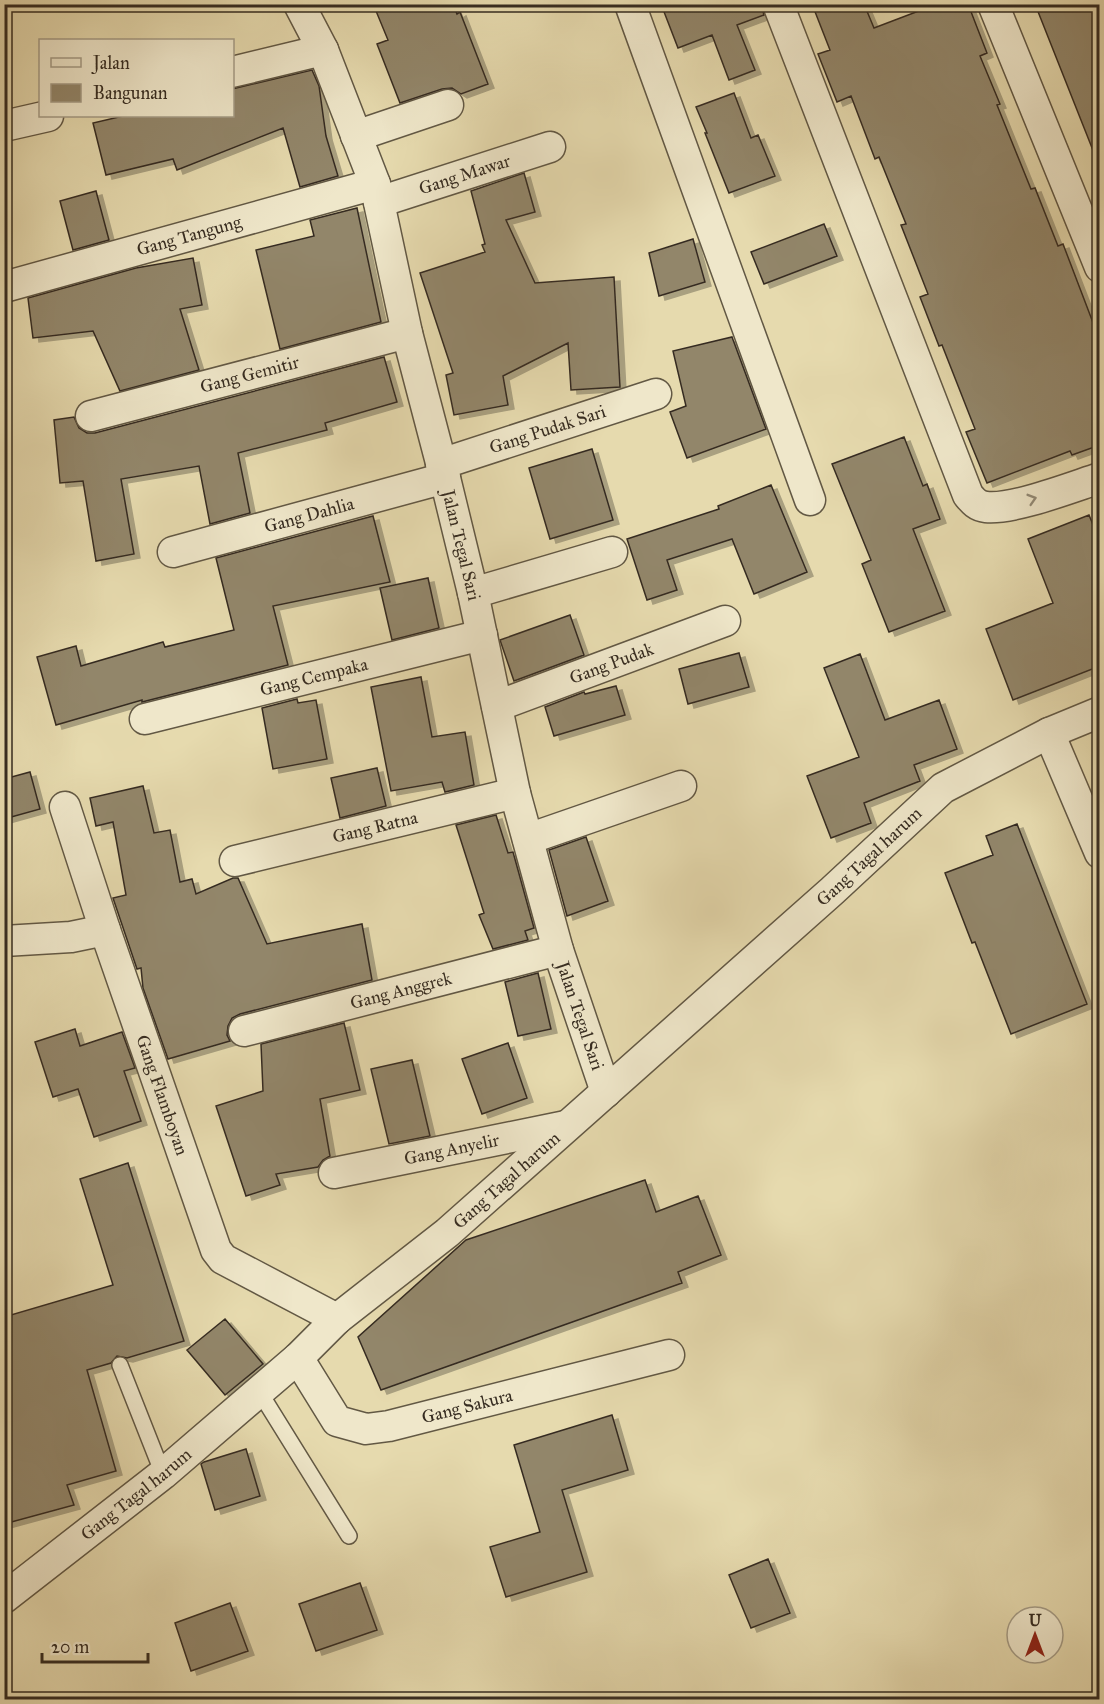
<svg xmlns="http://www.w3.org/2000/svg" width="1104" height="1704" font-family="'IM FELL Great Primer',serif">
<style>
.building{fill:#92866a;stroke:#362c21;stroke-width:1.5;filter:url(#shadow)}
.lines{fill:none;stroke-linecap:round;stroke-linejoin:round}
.service-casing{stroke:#625844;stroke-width:18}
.minor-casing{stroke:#625844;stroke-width:33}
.service{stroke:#efe7ca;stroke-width:15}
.minor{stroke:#efe7ca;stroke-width:30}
.oneway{stroke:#928a76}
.labels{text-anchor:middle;stroke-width:4.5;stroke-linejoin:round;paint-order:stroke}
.street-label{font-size:18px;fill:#362c21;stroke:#efe7ca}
</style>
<defs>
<filter id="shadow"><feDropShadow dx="6" dy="4" stdDeviation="0" flood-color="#0004"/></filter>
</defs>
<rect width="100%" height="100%" fill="#e6daae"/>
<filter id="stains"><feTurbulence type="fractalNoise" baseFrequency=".00333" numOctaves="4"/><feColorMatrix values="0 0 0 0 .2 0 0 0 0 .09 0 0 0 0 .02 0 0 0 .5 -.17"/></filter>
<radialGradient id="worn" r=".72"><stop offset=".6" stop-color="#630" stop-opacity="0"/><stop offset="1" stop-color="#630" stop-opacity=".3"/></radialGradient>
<!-- building -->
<path class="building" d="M391,4h62l4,10 3,-2 28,72 -27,10 -9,-6 -10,1 -42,14 -23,-59 11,-4 -12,-29z
M661,4h100l3,11 -27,10 18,45 -26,10 -17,-45 -34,13z
M812,4h52l10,24 63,-24h31l19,49 -7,3 20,48 -3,1 34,84 4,-1 23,58 5,-2 37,97v104l-28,10 -2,-4 -83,32 -21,-51 9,-3 -33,-84 -3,1 -19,-49 8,-3 -27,-69 5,-1 -27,-67 -4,2 -24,-63 -14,6 -19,-48 12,-4z
M1035,4h56l9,22v137h-2z
M312,70l7,16 7,50 12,40 -38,11 -17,-59 -106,42 -4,-11 -67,16 -13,-52 30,-7h109v-27z
M734,93l17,45 7,-3 17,41 -46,17 -24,-60h2l-11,-26z
M524,173l11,39 -29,8 29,63 79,-6 6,110 -49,3 -3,-47 -65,33 5,29 -54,10 -8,-40 7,-2 -33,-100 65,-21 -3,-7 3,-1 -14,-53z
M96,191l13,49 -36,10 -13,-49z
M357,208l24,114 -101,27 -24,-99 58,-14 -4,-16z
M824,224l13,32 -73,28 -13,-32z
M693,239l12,43 -46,14 -10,-43z
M193,258l9,47 -22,4 19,61 -79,21 -27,-60 -60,7 -5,-40 108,-30z
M732,337l34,92 -79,29 -17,-46 16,-6 -13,-55z
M384,357l13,45 -72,21 2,7 -89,23 12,60 -40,11 -11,-58 -78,13 13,75 -38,7 -13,-80 -23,2 -6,-63 20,-3 5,11 8,5h8z
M904,437l19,49 4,-2 13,35 -27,10 32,82 -56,21 -27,-68 9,-4 -39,-96z
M592,449l21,71 -63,19 -21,-71z
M771,485l36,87 -53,22 -22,-55 -65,21 10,30 -30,10 -20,-61 92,-30 -1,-3z
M1089,515l11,27v124l-87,34 -27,-71 67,-26 -25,-64z
M373,516l17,66 -117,24 15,59 -146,37v-2l-86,25 -19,-68 39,-11 5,20 82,-24 2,5 69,-17 -18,-72z
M428,578l11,50 -47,12 -12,-52z
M570,615l14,40 -70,26 -14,-41z
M739,653l10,34 -61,17 -9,-35z
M860,654l25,66 54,-20 18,49 -43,16 6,16 -56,22 7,20 -40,15 -24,-62 52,-19 -35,-89z
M421,677l11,60 33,-5 9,53 -29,7 -3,-10 -51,9 -20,-104z
M616,686l9,29 -71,21 -9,-29 39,-15 1,2z
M297,699l1,4 18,-3 11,59 -54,10 -11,-61z
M377,768l9,38 -46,12 -9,-40z
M30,772l10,37 -36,10v-40z
M143,786l11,47 16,-3 10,52 12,-3 4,15 37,-16h5l29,66 95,-20 10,56 -132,34 -8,4 -4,8 -1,9 3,6 -62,18 -25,-71 -2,-20 -4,1 -24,-71 13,-3 -13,-73 -17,4 -6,-28z
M496,815l12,38 5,-1 21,76 -9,3 3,9 -35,9 -14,-34 5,-2 -28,-88z
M1017,824l70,180 -76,30 -36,-92 -3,1 -27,-70 48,-18 -7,-19z
M586,837l22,64 -41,15 -18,-66z
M538,973l13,56 -33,7 -13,-54z
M344,1023l16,67 -40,9 10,57 -7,4 -5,7 -42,7 4,11 -34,11 -30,-90 47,-15 -2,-47z
M75,1029l5,17 42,-14 13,36 -11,3 17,50 -47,16 -16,-48 -25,8 -18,-55z
M508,1043l19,55 -45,16 -20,-55z
M412,1060l18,76 -41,8 -18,-75z
M128,1163l56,178 -57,17 -10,-2 -6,7 -24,7 29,101 -49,14 7,20 -70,19v-207l109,-32 -33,-106z
M645,1180l11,32 42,-16 23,59 -43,17 4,11 -301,107 -23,-53 108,-97z
M225,1319l38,45 -38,31 -38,-45z
M612,1415l16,55 -66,20 25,82 -81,25 -16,-50 50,-15 -26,-87z
M246,1449l14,47 -45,14 -14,-46 3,-2z
M768,1559l22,54 -39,15 -22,-53z
M360,1583l17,47 -61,21 -17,-47z
M230,1603l18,48 -57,20 -16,-48z"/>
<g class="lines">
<defs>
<path id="service" d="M120,1365l43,109
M259,1391l90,145"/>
<g id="minor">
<path id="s1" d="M299,4l24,46 52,134 32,149 38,145 28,115 42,200 43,157 48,142"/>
<path d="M630,4l180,496"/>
<path d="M778,4l190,491c5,6 9,11 18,12 27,3 86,-20 114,-29"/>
<path d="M993,4l107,263"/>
<path d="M232,72l91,-22"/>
<path d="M4,126l44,-10"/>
<path d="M356,136l92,-31"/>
<path id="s2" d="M379,202l171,-55"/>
<path id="s3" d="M4,287l371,-103"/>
<path id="s4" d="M91,416l316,-83"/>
<path id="s5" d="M441,464l215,-70"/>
<path id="s6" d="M173,552l272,-74"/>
<path d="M473,593l139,-41"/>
<path id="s7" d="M497,706l228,-85"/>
<path id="s8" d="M145,719l337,-84"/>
<path d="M1049,733l51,120"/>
<path id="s9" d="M65,807l40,123 111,320 7,9 114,60"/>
<path d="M528,839l153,-53"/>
<path id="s10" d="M235,861l280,-68"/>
<path d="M4,941l67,-4 34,-7"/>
<path id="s11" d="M244,1031l314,-81"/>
<path id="s12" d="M334,1173l232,-47"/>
<path id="s13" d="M298,1358l39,63 29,8 23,-3 280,-71"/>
<path id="s14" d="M4,1598l159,-124 135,-116 39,-39 110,-86 385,-342 111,-103 106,-55 51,-21"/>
</g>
</defs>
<!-- service casing -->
<use href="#service" class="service-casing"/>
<!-- minor casing -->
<use href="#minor" class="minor-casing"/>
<!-- service -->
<use href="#service" class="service"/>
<!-- minor -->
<use href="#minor" class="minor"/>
</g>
<!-- one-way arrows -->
<defs><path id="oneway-chevron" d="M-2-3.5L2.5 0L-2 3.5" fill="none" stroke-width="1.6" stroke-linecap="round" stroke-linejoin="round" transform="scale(1.5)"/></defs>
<use class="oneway" href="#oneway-chevron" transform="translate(1032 499) rotate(-17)"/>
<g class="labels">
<!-- street labels -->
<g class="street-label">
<text dy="6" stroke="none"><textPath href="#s2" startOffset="90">Gang Mawar</textPath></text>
<text dy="6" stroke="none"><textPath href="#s3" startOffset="192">Gang Tangung</textPath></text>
<text dy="6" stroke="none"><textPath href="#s4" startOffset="164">Gang Gemitir</textPath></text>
<text dy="6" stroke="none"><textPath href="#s5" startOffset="112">Gang Pudak Sari</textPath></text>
<text dy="6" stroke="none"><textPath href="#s6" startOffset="141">Gang Dahlia</textPath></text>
<text dy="6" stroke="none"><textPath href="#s1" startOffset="567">Jalan Tegal Sari</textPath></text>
<text dy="6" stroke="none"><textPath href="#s7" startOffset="122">Gang Pudak</textPath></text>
<text dy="6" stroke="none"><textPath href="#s8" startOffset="174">Gang Cempaka</textPath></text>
<text dy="6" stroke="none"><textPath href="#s10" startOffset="144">Gang Ratna</textPath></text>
<text dy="6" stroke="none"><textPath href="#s14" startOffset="1140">Gang Tagal harum</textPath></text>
<text dy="6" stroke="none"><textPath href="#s11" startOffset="162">Gang Anggrek</textPath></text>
<text dy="6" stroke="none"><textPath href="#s1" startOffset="1053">Jalan Tegal Sari</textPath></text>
<text dy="6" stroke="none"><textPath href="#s9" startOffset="304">Gang Flamboyan</textPath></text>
<text dy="6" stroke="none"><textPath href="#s12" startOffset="120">Gang Anyelir</textPath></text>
<text dy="6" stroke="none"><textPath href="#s14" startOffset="654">Gang Tagal harum</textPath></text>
<text dy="6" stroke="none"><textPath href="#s13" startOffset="208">Gang Sakura</textPath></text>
<text dy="6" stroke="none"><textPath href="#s14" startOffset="168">Gang Tagal harum</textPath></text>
</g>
</g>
<!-- margin -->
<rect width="1104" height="1704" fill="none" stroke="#e6daae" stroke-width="24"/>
<rect x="6" y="6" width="1092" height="1692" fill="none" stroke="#362c21" stroke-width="3"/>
<rect x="12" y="12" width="1080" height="1680" fill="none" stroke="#362c21" stroke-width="1.5"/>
<!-- legend -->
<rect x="39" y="39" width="195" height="78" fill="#efe7ca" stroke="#a59c86" stroke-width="1.5"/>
<rect x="51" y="58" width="30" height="9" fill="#efe7ca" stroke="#a59c86" stroke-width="1.5"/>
<text x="93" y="69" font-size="18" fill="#362c21">Jalan</text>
<rect x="51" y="84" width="30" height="18" fill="#92866a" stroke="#a59c86" stroke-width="1.5"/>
<text x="93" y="99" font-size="18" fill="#362c21">Bangunan</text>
<!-- north arrow -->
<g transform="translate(1035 1635)"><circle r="28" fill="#efe7ca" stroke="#a59c86" stroke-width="1.5"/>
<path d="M0-4.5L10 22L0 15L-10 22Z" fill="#8f2418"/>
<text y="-9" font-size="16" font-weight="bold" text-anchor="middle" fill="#362c21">U</text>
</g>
<!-- scale -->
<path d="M42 1653v9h106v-9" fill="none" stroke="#362c21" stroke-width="3"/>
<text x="51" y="1653" font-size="18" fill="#362c21" stroke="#efe7ca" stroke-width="4.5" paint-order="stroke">20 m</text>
<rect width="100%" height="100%" filter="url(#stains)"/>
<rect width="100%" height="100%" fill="url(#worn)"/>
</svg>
